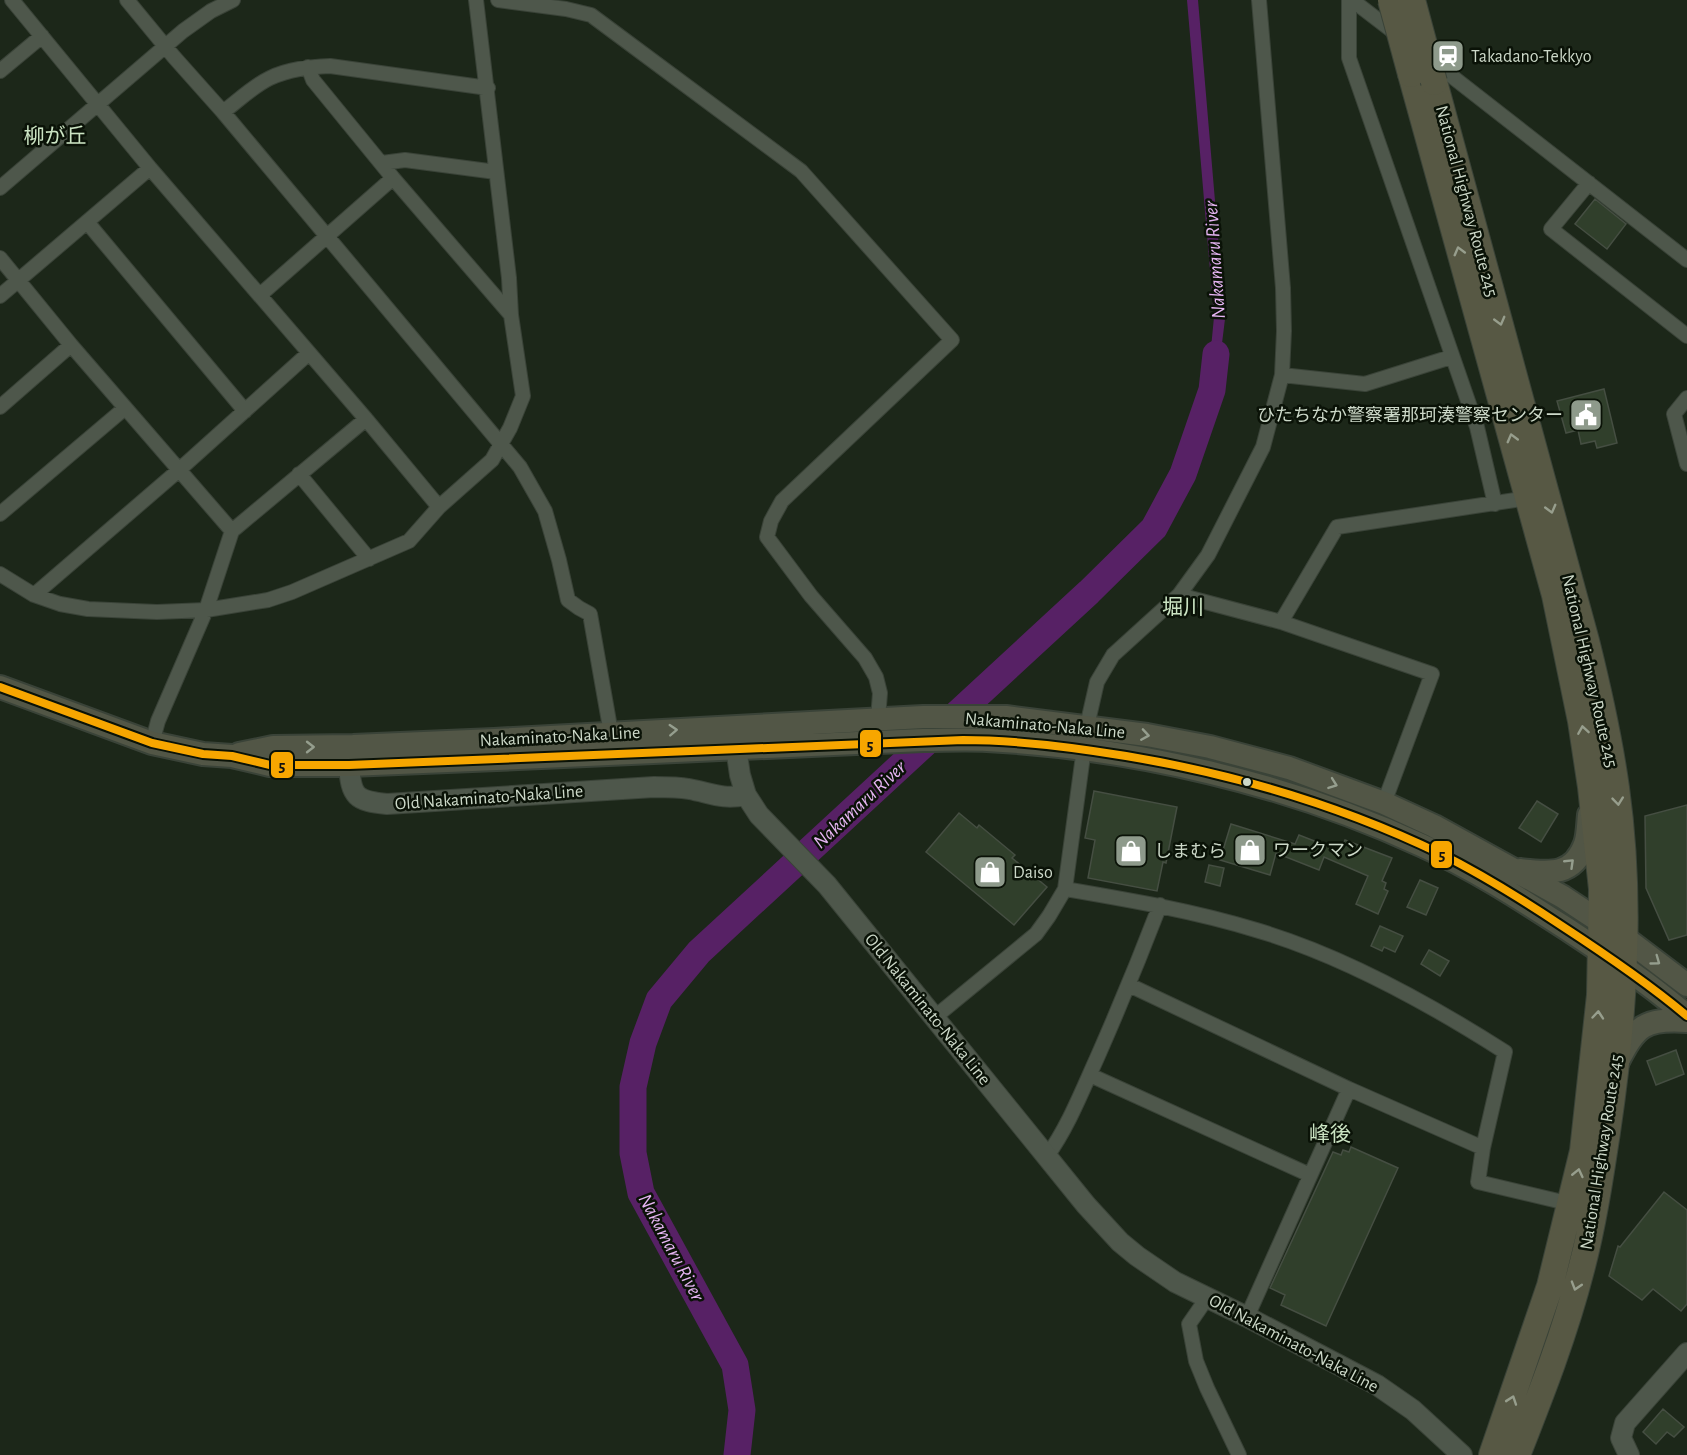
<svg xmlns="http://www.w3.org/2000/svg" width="1687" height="1455" font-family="'Alegreya Sans','Noto Sans JP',sans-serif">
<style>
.grass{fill:url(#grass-tufts)}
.water{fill:#572165}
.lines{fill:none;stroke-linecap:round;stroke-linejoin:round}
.river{stroke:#572165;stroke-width:27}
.building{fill:#303f2b;stroke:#454e42;stroke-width:1.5}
.street-casing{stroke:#3a4338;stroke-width:16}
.secondary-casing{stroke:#3a4338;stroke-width:22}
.primary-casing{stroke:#3a4338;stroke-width:26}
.highway-casing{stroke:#3a4338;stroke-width:28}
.street{stroke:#4e574b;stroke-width:14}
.secondary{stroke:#4e574b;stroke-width:20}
.primary{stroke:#525646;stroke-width:22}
.highway{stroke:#575844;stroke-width:26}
.highway-bridge-casing{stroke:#3a4338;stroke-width:28;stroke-linecap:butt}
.highway-bridge{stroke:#575844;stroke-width:26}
.bus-1-casing{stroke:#0a1207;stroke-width:12}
.bus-1{stroke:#f7a600;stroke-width:8}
.oneway{stroke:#979e8d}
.oneway2{stroke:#959e8e}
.bus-dot{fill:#ccd8c8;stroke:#0a1207;stroke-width:2}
.labels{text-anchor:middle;stroke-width:5;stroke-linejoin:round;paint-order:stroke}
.poi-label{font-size:18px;fill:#ccd8c8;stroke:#0a1207;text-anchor:start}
.street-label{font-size:18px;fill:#ccd8c8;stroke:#0a1207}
.water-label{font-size:20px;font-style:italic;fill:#e5b4f2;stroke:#0a1207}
.quarter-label{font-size:21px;fill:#cbe4c3;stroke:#0a1207}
.line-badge{stroke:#0a1207;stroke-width:2}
.pale-badge-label{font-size:16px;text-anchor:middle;font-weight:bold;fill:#111}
</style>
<defs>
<pattern id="grass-tufts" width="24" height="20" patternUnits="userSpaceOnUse" patternTransform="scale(1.5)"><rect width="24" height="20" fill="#5f1d23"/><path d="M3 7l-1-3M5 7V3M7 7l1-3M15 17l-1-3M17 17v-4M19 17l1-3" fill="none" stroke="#753d41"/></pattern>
</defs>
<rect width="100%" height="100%" fill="#1c2719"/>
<!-- grass -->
<path class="grass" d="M1201,753l59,14 132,48 92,51 -225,-91 -58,-18z"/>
<!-- water -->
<path class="water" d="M1187,0h11l27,319 -9,73 -9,-3 7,-72z"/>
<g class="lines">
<!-- river -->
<path class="river" d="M737,1455l5,-45 -7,-45 -94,-172 -8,-40v-66l10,-44 16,-43 40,-48 390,-360 65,-64 29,-54 29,-84 4,-36"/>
</g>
<!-- building -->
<path class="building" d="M1595,199l31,25 -19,25 -32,-25z
M1604,389l13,54 -20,5 -2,-7 -14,3 -3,-14 -12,3 -9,-32z
M1094,791l83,16 -11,56 -3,-1 -6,29 -69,-13 7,-38 -10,-2z
M1537,801l21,13 -17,28 -22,-14z
M1687,805v130l-18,5 -23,-52 -1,-72z
M959,813l18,15 2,-3 36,30 -3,3 35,29 -33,38 -88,-73z
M1231,824l64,20 4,-9 41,16 5,-11 47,18 -10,23 4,2 -2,6 4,2 -10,23 -22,-10 12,-28 -44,-19 -5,13 -43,-17 -6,22 -50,-15z
M1209,865l15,3 -4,18 -15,-4z
M1420,880l18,8 -12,27 -19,-8z
M1380,926l23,10 -8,16 -11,-5 -2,4 -11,-5z
M1429,950l20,11 -9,15 -19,-12z
M1676,1050l8,24 -28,11 -9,-24z
M1351,1147l47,21 -72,158 -45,-21 4,-10 -15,-7 63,-136 8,3 2,-5 6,2z
M1664,1192l23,18v94l-6,7 -28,-22 -11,11 -33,-24 9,-30 2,1z
M1663,1409l21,18 -10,10 -7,-5 -11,12 -13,-12z"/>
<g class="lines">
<defs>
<path id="street" d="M12,0l138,168 216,251 73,88
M127,0l47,57 49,55 297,355 25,44 14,49 9,40 11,8 11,6 21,119
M498,0l68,9 25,6 210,156 151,169 -170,161 -11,20 -4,16 44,59 54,62 11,19 4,16 -2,26
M1349,0v58l128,369 18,77
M1352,0l47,36
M1431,60l256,200
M308,67l5,13 80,98 118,137
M0,71l42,-35
M223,112c15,-11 30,-26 47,-34 19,-9 39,-11 60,-12l158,22
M382,163l23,-3 91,12
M1589,183l-38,46 136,107
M0,188l183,-157 28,-20 22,-11
M87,222l158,189
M0,258l71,87 161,186
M260,295l133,-117
M0,296l150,-128
M1282,375l83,9 86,-27
M1687,398l-13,16 13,50
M0,407l71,-62
M299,474l70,85
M0,514l125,-106
M0,574l34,21 26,9 28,5 69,3 49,-2 62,-10 24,-8 117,-51 30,-34 53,-47 18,-32 13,-32 -12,-81 -2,-37 -33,-278
M34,595l145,-125 130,-117
M1179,595l102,27 151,52 -48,129
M1281,622l56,-95 191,-29
M152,743l6,-22 48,-111 26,-79 134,-112
M1065,889c64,11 129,22 191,41 86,25 174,74 249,122l-22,96 -5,34 93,22
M1129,985l220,104 134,59
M935,1017l101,-83 13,-18 16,-27 22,-163 10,-44 16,-27 66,-60 29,-40 55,-108 19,-72 2,-44 -1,-43 -24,-288
M1090,1075l220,100
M1047,1156c21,-29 35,-65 50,-98 22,-50 43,-101 63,-153
M1207,1298l-18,26 7,37 11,27 32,67
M1247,1317l102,-228"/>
<path id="secondary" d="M736,748l4,27 6,20 13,20 68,70 259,320 34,37 17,14 38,26 72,35 130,68 36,25 49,45
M349,765c2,32 7,36 38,39l267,-17c11,0 24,0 35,2 22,4 33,11 57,6
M1629,1455l-8,-17 4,-15 62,-70"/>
<path id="primary" d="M0,687l152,56 51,11 29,2 38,9h79l148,-6 426,-19c21,0 43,-1 64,0 147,8 300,43 434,105 52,23 101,55 149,86 41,27 80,53 117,85
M239,754l34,-7 80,-1 141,-6 429,-23h83l141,18 63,12 79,21 95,35 50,23 129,71 62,41 62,47
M1520,870c28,3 53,7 65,-26 3,-8 3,-20 4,-29
M1617,1063c19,-37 27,-45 70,-42"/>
<path id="highway" d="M1411,74l144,521 26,126 10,66 11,102 -2,106 -17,156 -33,135 -58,169
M1434,82l152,559c12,48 23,97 30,147 16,114 8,230 -9,344 -7,46 -14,93 -26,138 -16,63 -40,124 -64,185"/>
</defs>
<!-- street casing -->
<use href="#street" class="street-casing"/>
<!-- secondary casing -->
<use href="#secondary" class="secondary-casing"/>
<!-- primary casing -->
<use href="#primary" class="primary-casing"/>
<!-- highway casing -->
<use href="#highway" class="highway-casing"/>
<!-- street -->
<use href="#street" class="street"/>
<!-- secondary -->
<use href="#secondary" class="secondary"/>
<!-- primary -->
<use href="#primary" class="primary"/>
<!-- highway -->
<use href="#highway" class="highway"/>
<defs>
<path id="highway-bridge" d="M1391,0l20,74
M1412,0l22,82"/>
</defs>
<!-- highway-bridge casing -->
<use href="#highway-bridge" class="highway-bridge-casing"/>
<!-- highway-bridge -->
<use href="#highway-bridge" class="highway-bridge"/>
<defs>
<path id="bus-1" d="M0,687l152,56 51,11 29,2 38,9h79l614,-25c54,0 109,7 163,16 108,18 216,50 315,98 42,21 82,46 121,72 43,28 86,57 125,90"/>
</defs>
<!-- bus-1 casing -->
<use href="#bus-1" class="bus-1-casing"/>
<!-- bus-1 -->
<use href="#bus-1" class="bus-1"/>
</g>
<!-- one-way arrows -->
<defs><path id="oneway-chevron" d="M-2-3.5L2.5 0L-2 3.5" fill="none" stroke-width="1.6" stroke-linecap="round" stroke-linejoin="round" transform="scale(1.5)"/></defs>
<g class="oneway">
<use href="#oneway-chevron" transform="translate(1459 251) rotate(-105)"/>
<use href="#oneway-chevron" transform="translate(1500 321) rotate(75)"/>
<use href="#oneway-chevron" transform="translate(1512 438) rotate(-105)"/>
<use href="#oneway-chevron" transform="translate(1551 509) rotate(75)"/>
<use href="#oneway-chevron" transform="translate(1583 730) rotate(-99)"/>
<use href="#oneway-chevron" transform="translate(1618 801) rotate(84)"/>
<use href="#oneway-chevron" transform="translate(1598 1015) rotate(-85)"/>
<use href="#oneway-chevron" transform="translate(1578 1173) rotate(-77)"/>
<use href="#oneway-chevron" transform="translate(1576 1286) rotate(107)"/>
<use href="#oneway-chevron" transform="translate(1512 1400) rotate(-71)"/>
</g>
<g class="oneway2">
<use href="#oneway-chevron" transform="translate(673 730) rotate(-3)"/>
<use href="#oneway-chevron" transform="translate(1145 735) rotate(9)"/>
<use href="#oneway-chevron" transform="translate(310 747)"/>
<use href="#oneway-chevron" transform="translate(1333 784) rotate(20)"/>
<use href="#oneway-chevron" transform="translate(1570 863) rotate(-44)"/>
<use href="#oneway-chevron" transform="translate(1656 961) rotate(36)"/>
</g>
<!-- icons -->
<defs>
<symbol id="station-square" viewBox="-11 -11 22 22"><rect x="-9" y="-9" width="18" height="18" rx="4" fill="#8e9a8b" stroke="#0a1207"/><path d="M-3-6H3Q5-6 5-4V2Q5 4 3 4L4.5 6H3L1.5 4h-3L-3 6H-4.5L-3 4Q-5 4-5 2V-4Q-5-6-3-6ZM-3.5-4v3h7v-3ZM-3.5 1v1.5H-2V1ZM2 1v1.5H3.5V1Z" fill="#fff"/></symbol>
<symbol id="civic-square" viewBox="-11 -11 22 22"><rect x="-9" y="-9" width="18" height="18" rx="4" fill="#8e9a8b" stroke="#0a1207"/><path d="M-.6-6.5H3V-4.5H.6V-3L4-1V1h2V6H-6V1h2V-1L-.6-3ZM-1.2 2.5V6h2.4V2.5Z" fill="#fff"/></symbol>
<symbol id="shop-square" viewBox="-11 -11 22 22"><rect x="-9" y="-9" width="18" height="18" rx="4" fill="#8e9a8b" stroke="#0a1207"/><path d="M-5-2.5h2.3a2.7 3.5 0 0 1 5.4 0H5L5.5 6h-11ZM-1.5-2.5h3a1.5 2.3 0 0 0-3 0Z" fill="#fff"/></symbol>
</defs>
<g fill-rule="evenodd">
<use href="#station-square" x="1429" y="37" width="38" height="38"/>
<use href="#civic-square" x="1567" y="396" width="38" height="38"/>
<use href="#shop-square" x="1231" y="831" width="38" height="38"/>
<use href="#shop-square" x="1112" y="832" width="38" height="38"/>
<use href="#shop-square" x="971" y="853" width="38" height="38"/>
</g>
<!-- markers -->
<circle class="bus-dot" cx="1247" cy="782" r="5"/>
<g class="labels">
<!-- poi labels -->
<g class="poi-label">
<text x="1471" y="62">Takadano-Tekkyo</text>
<text x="1563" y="421" text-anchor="end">ひたちなか警察署那珂湊警察センター</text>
<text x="1273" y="856">ワークマン</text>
<text x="1154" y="857">しまむら</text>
<text x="1013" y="878">Daiso</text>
</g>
<!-- street labels -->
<g class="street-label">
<text transform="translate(1467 201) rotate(75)" y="6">National Highway Route 245</text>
<text transform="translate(1590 671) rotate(77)" y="6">National Highway Route 245</text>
<text transform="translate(1045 725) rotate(5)" y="6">Nakaminato-Naka Line</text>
<text transform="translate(560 736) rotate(-3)" y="6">Nakaminato-Naka Line</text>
<text transform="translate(489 797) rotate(-4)" y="6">Old Nakaminato-Naka Line</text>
<text transform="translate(928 1009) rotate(51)" y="6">Old Nakaminato-Naka Line</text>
<text transform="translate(1601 1152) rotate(-81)" y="6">National Highway Route 245</text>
<text transform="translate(1294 1343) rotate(28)" y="6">Old Nakaminato-Naka Line</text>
</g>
<!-- water labels -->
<g class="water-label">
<text transform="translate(1214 260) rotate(-94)" y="7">Nakamaru River</text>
<text transform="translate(859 804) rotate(-43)" y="7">Nakamaru River</text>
<text transform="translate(672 1247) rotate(62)" y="7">Nakamaru River</text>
</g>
<!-- quarter labels -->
<g class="quarter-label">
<text x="55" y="143">柳が丘</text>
<text x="1183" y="614">堀川</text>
<text x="1330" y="1141">峰後</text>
</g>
</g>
<g class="line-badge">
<rect x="859" y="729" width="23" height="29" rx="6" fill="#f7a600"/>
<rect x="270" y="751" width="24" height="28" rx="6" fill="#f7a600"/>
<rect x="1430" y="840" width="23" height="29" rx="6" fill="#f7a600"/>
</g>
<g class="pale-badge-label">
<text x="870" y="750">5</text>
<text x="282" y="771">5</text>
<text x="1442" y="860">5</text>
</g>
</svg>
